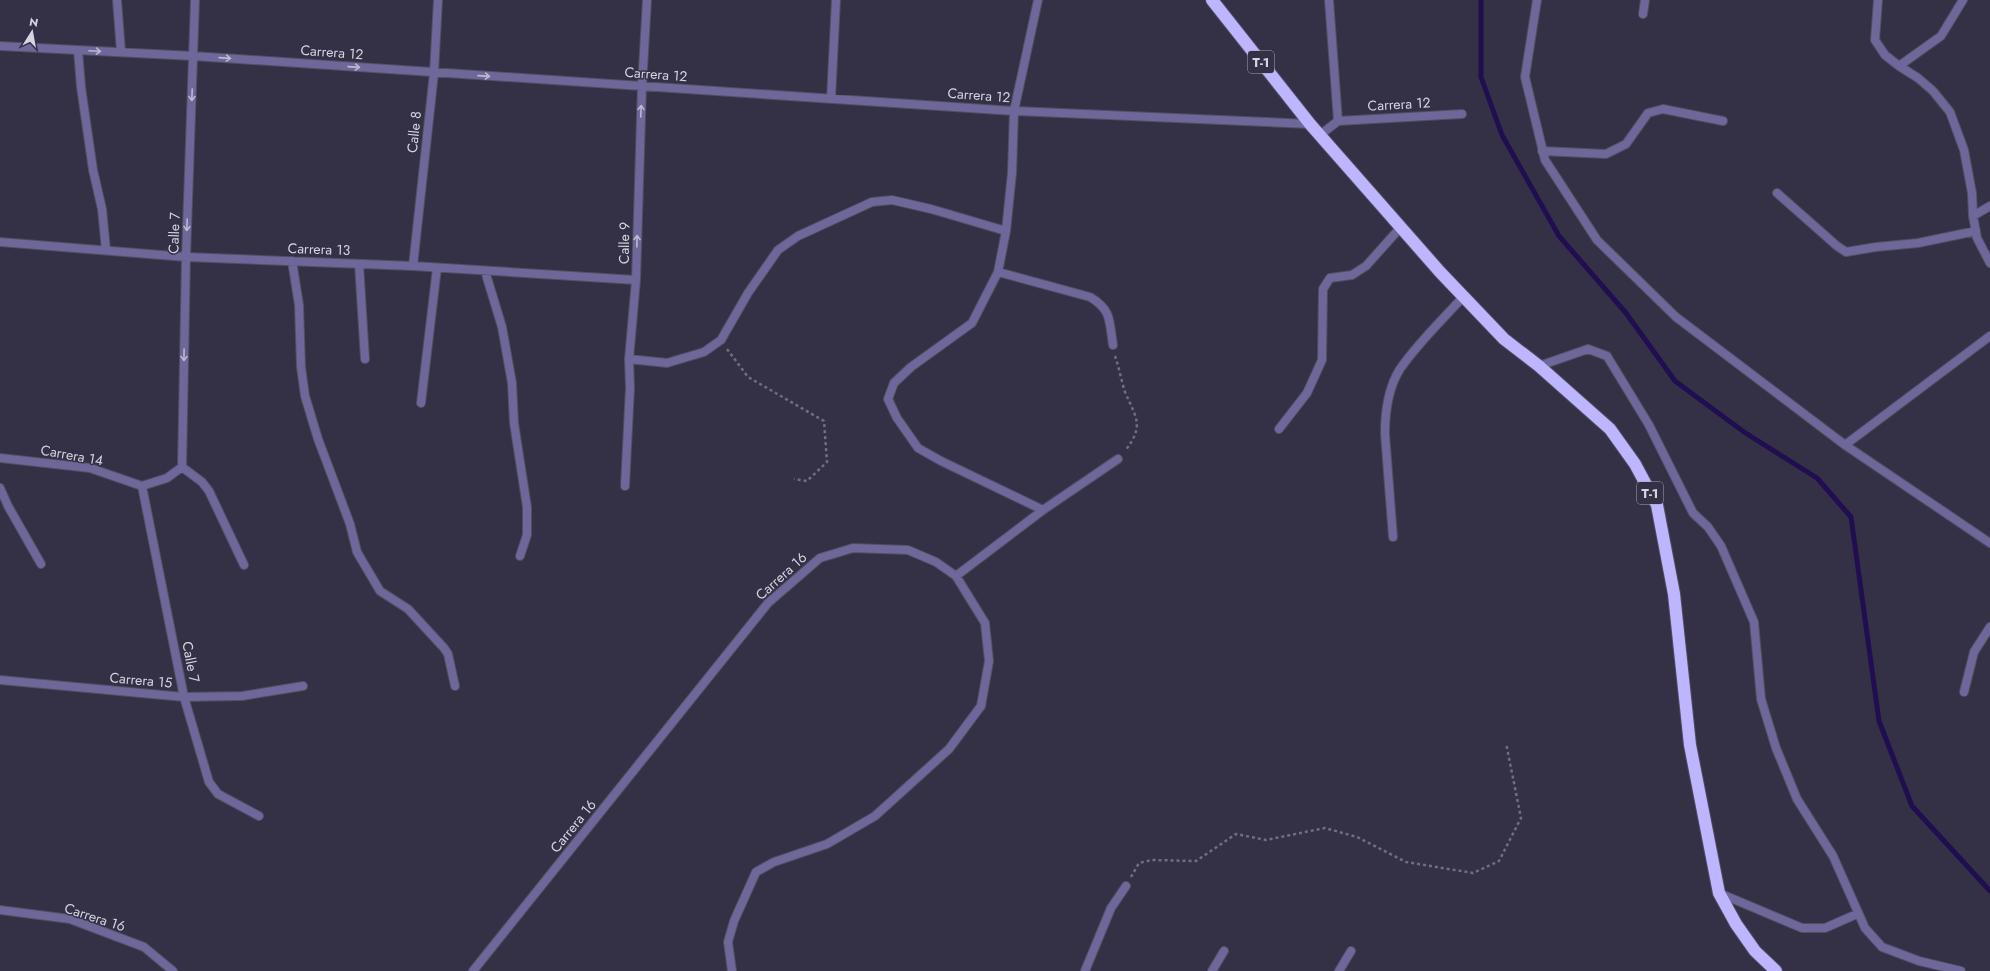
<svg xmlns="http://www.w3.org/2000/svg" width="1990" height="971" font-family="Jost,sans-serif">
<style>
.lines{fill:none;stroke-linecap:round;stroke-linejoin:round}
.stream{stroke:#210e50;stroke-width:5}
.lane-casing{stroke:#514e63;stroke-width:10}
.street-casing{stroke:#514e63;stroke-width:10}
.highway-casing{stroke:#514e63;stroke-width:14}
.path{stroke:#716e81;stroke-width:2.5;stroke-dasharray:3 3;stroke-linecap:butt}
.lane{stroke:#6d6899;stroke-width:8}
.street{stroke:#6d6899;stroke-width:8}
.highway{stroke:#bdb5fe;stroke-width:12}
.oneway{stroke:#bbb9d0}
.labels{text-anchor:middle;stroke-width:3;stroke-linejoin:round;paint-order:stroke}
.shield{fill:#343147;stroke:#a5a3b4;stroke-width:1}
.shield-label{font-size:13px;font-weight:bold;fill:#d5d4e2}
.street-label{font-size:14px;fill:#d5d4e2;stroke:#343147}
</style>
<rect width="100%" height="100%" fill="#343147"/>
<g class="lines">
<!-- stream -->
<path class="stream" d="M1481,0v77l21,58 57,101 67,77 49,68 69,51 73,46 34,39 28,204 33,85 78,85"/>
<defs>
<path id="lane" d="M78,50l3,37 12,83 9,39 4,41
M1542,151l64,3 20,-10 22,-31 15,-4 60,12
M1279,429l28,-36 15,-33 1,-71 7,-11 22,-3 14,-9 34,-38"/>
<path id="street" d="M117,0l4,52
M1038,0l-24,111 -2,62 -6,58 -8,41 -26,51 -61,44 -17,16 -6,16 9,19 21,30 23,13 102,49
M1329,0l9,121
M1537,0l-12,77 20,83 52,80 79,77 169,128 145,98
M1878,0l-3,40 10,15 14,11 19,12 15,13 17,21 14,38 8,43 1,23 4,22 13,25
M1643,14l2,-14
M0,46l193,10 821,55 296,13
M1899,66l42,-30 22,-36
M831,99l5,-99
M1338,121l124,-7
M1320,135l18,-14
M1777,193l60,53 9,6 30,-5 42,-4 58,-12
M1973,216l17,-10
M0,242l186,15 227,9 223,14
M292,261l7,44 2,62 4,29 13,43 32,85 7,28 23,39 28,18 36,39 4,6 7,32
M359,264l6,95
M413,266l21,-193 4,-73
M485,271l17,56 10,56 2,40 13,84v28l-7,21
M998,272l92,25c22,13 19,24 23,48
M629,359l38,4 37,-11 17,-12 27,-47 30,-43 20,-14 74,-34 20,-2 39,9 75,22
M1539,366l49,-17 19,7 42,69 44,88 15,14 13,19 33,76 7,77 15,49 21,51 36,57 32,72 17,19 37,14 42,10
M421,403l16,-135
M1845,445l145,-109
M0,458l90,10 52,18 25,-8 15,-11
M182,467l4,-210 9,-257
M182,467l20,15 7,9 35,74
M142,486l42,211 25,85 9,12 41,22
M625,486l5,-98 -1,-29 7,-79 6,-194 5,-86
M0,488l8,18 33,58
M1393,537l-8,-103c0,-21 3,-46 15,-65 17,-25 43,-50 63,-72
M956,576l87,-66 75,-51
M0,680l184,17 58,-1 61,-10
M1964,692l10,-40 16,-25
M1719,893l83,35h23l32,-14
M0,910l70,9 74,28 29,24
M473,971l295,-368 52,-45 33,-10 55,2 28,12 20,14 29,47 4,38 -8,45 -32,43 -74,67 -48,28 -53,18 -18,10 -22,49 -6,21 4,29
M1085,971l26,-63 15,-22
M1212,971l12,-20
M1339,971l12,-20"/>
<path id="highway" d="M1212,0l98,124 130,148 64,67 35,27 71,63 25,35 22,41 17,89 16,151 29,148 17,31 19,27 21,20"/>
</defs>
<!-- lane casing -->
<use href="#lane" class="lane-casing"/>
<!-- street casing -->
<use href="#street" class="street-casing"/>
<!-- highway casing -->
<use href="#highway" class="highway-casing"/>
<!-- path -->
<path class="path" d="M727,349l21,28 76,44 3,41 -20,19 -13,-2
M1115,356c4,11 6,24 10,36 11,26 20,33 0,59
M1131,877l8,-14 13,-3 44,1 40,-27 30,6 59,-12 32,9 49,25 67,11 26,-12 22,-43 -15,-75"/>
<!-- lane -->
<use href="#lane" class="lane"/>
<!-- street -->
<use href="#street" class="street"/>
<!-- highway -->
<use href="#highway" class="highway"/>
</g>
<!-- one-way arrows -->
<defs><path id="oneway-shaft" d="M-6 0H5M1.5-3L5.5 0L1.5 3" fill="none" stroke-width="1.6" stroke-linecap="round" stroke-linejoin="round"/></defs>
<g class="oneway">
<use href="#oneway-shaft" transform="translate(95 51) rotate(3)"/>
<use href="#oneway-shaft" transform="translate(225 58) rotate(4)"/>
<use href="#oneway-shaft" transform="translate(354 67) rotate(4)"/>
<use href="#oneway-shaft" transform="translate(484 76) rotate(4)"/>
<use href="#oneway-shaft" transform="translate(192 95) rotate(92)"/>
<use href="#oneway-shaft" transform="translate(641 111) rotate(-88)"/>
<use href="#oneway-shaft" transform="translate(187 225) rotate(92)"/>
<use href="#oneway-shaft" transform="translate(637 241) rotate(-89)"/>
<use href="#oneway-shaft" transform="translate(184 355) rotate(91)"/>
</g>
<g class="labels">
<!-- shield labels -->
<g class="shield">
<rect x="1248" y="51" width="26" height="22" rx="3"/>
<rect x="1637" y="482" width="26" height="22" rx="3"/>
</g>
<g class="shield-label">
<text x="1261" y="67">T-1</text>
<text x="1650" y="498">T-1</text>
</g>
<!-- street labels -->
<g class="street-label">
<text transform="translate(332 52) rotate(4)" y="5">Carrera 12</text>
<text transform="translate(656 74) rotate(4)" y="5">Carrera 12</text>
<text transform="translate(979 95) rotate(4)" y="5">Carrera 12</text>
<text transform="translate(1399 104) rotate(-3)" y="5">Carrera 12</text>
<text transform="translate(414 132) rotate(-84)" y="5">Calle 8</text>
<text transform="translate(174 233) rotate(-88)" y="5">Calle 7</text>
<text transform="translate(624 243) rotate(-89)" y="5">Calle 9</text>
<text transform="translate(319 249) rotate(2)" y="5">Carrera 13</text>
<text transform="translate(72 455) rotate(10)" y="5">Carrera 14</text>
<text transform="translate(781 576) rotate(-42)" y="5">Carrera 16</text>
<text transform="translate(191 662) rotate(79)" y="5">Calle 7</text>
<text transform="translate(141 680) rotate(5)" y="5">Carrera 15</text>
<text transform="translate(573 826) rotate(-51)" y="5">Carrera 16</text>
<text transform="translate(95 917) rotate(18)" y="5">Carrera 16</text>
</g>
</g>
<!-- north arrow -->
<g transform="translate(32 32) rotate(11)" stroke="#343147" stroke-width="3" paint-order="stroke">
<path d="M0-3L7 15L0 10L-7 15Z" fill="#d5d4e2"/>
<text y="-6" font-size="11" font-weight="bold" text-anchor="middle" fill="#d5d4e2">N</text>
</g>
</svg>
